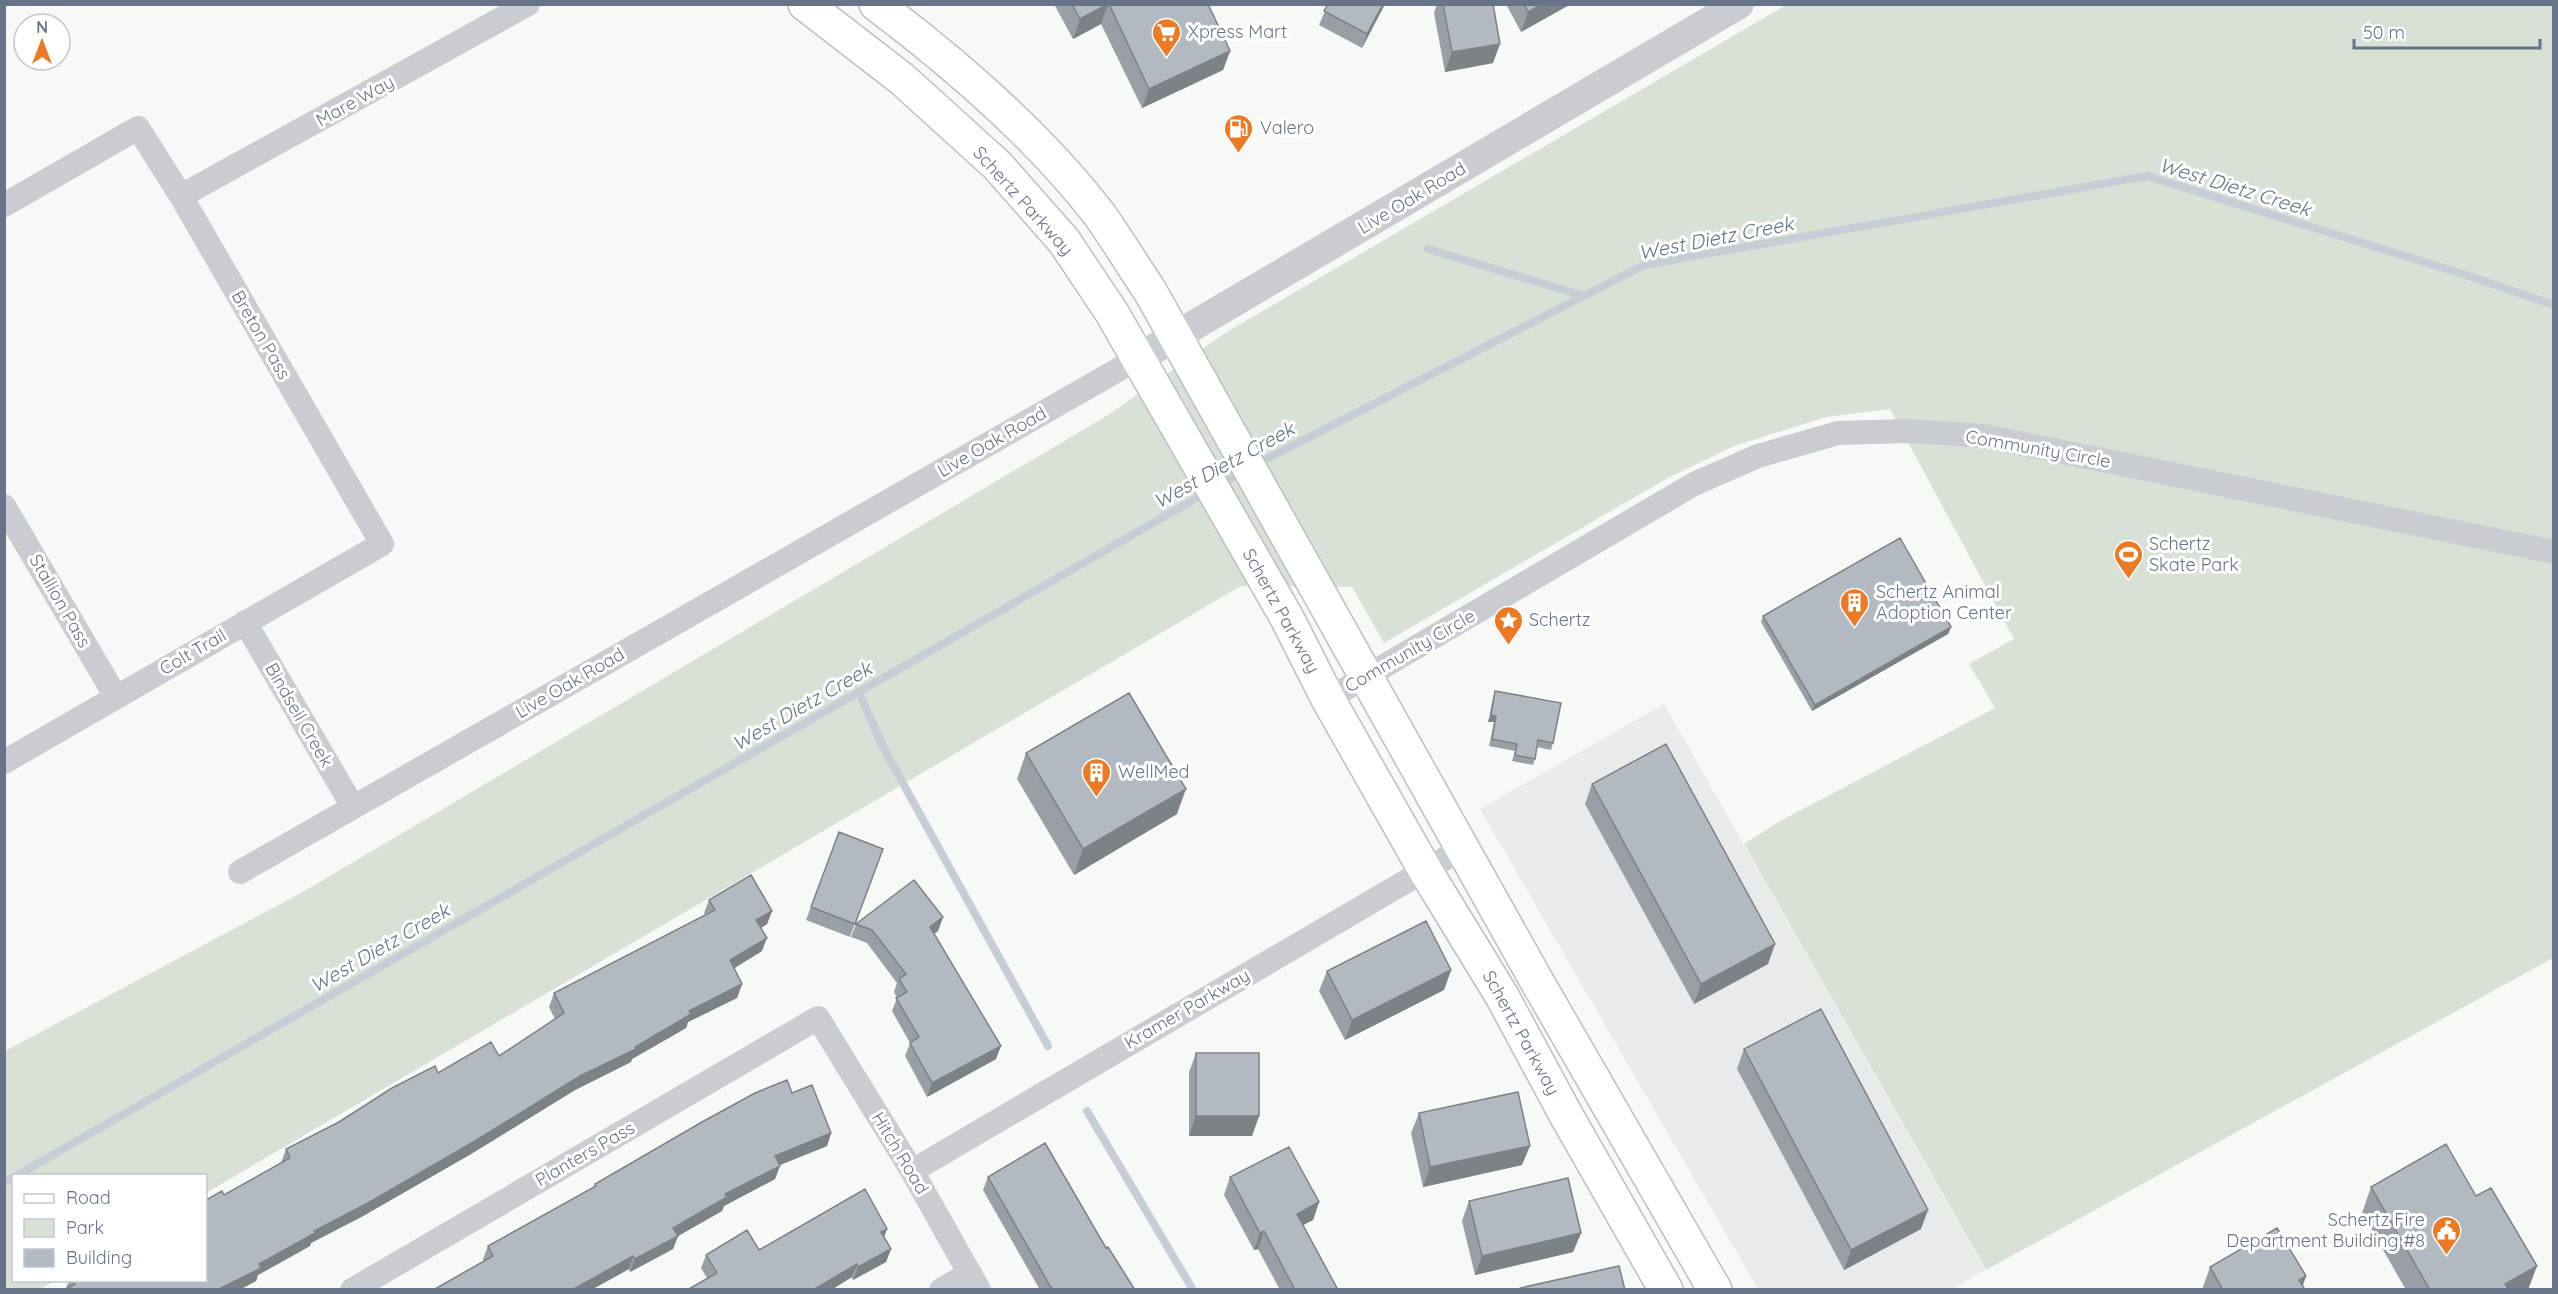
<svg xmlns="http://www.w3.org/2000/svg" width="2558" height="1294" font-family="Quicksand,sans-serif">
<style>
.built{fill:#e9eae9}
.green{fill:#d9e1d7}
.lines{fill:none;stroke-linecap:round;stroke-linejoin:round}
.stream{stroke:#c6cdd4;stroke-width:8}
.secondary-casing{stroke:#bbbfc5;stroke-width:36}
.minor{stroke:#c9ccd0;stroke-width:24}
.tertiary{stroke:#c9ccd0;stroke-width:30}
.secondary{stroke:#fff;stroke-width:33}
.wall{fill:#9a9fa5}
.shaded-wall{fill:#7d8286}
.building{fill:#b3b9c0;stroke:#7d8286;stroke-width:1.5}
.labels{text-anchor:middle;stroke-width:6;stroke-linejoin:round;paint-order:stroke}
.poi-label{font-size:18px;fill:#667389;stroke:#fff;text-anchor:start}
.street-label{font-size:18px;fill:#667389;stroke:#fff}
.water-label{font-size:20px;font-style:italic;fill:#637484;stroke:#fff}
</style>
<rect width="100%" height="100%" fill="#f8f9f6"/>
<!-- built -->
<path class="built" d="M1664,704l321,566 -33,19h-194l-278,-480z"/>
<!-- green -->
<path class="green" d="M1786,5h767v953l-567,312 -242,-426 36,-23 215,-113 -26,-44 45,-25 -124,-230 -64,8 -92,29 -68,33 -282,164 -32,-56 -111,-1 -1035,607v-17h-192v104l41,1 -15,8 -35,1v-239l296,-158 807,-478 117,-82z"/>
<g class="lines">
<!-- stream -->
<path class="stream" d="M1428,249l156,47
M1257,464l387,-199 503,-89 319,99 88,30
M1220,485l24,-14
M859,693l25,56 164,297
M1087,1111l106,179
M16,1176l1191,-684
M4,1182l10,-5"/>
<defs>
<path id="secondary" d="M805,4l97,75 96,87 66,75 48,72 175,305 41,81 97,171 77,126 64,119 100,175
M876,4c81,61 161,130 223,210 18,25 34,52 51,77l385,687 180,312"/>
</defs>
<!-- secondary casing -->
<use href="#secondary" class="secondary-casing"/>
<!-- minor -->
<path class="minor" d="M181,196l347,-192
M4,205l134,-77 43,68 201,348 -378,218
M4,506l112,191
M245,622l108,185
M1328,699l366,-215 64,-28 80,-23 71,-2 75,5 570,116
M240,872l897,-513
M912,1171l551,-323
M352,1290l466,-272 94,153 67,119
M941,1290l29,-17"/>
<!-- tertiary -->
<path class="tertiary" d="M1137,359l602,-355"/>
<!-- secondary -->
<use href="#secondary" class="secondary"/>
</g>
<!-- wall -->
<path class="wall" d="M1054,4h154l22,47 -7,19 -81,38 -41,-84 -28,15z
M1328,4h57l-23,44 -43,-23z
M1437,4h56v59l-48,9 -11,-59z
M1506,4h65l-50,28z
M1763,616l188,11 -3,7 -136,77 -51,-89z
M1495,691l58,52 -2,7 -14,-3 -2,12 -2,6 -21,-4 3,-10 -26,-5 5,-24h-6l5,-24z
M1026,753l151,61 -103,61 -57,-96z
M1592,784l176,180 -74,40 -109,-200z
M839,832l44,17 -33,88 -44,-17z
M709,900l63,11 -5,13 -6,4 1,23 -28,17 8,16 -5,14 -49,24 -2,6 -54,31 -1,3 -56,28 -104,64 -108,62 -52,27 -1,3 -52,29 -2,6 -17,9h-174l4,-9h137l18,-86 57,-32 5,-14 53,-27 99,-49 61,-17 56,-37 -6,-12 5,-14 151,-78 -1,-2z
M943,917l-5,14 -4,3 62,125 -69,38 -22,-41 5,-13 -18,-32 5,-13 -3,-6 3,-9 -30,-40 -16,-6 5,-13z
M1451,970l-7,20 -99,50 -26,-49 8,-20z
M1744,1049l177,180 -77,41 -107,-201z
M1196,1053l63,63 -7,20h-63v-64z
M792,1093l39,40 -4,13 -47,19 -5,14 -51,27 -2,5 -44,25 -5,13 -43,23 -1,-3 -38,21h-158l51,-29 -1,-2 5,-13 105,-58 2,-4z
M1419,1113l103,52 -99,22 -12,-54z
M988,1177l118,71 29,42h-95l-57,-100z
M1230,1177l89,25 -6,18 -10,5 35,65h-58l-22,-41 -4,1 -30,-55z
M2371,1187l105,9 52,94h-122l-44,-77z
M1469,1201l112,32 -8,19 -98,23 -13,-54z
M887,1229l-3,8 7,12 -5,13 -33,18 -1,-3 -21,13h-144l20,-12 -6,-10 5,-13 53,-5z
M2210,1267l96,9 -3,9 2,5h-103z"/>
<!-- shaded-wall -->
<path class="shaded-wall" d="M1108,4l-7,20 -28,15 7,-20z
M1383,4h2l-23,44 5,-14z
M1542,4h29l-50,28 7,-20z
M1500,44l-7,19 -48,9 7,-20z
M1230,51l-7,19 -81,38 7,-19z
M1951,627l-3,7 -136,77 3,-6z
M1491,715l5,1 -2,6h-6z
M1186,789l-9,25 -103,61 9,-26z
M772,911l-5,13 -16,10 5,-14z
M943,917l-5,14 -13,9 5,-13z
M767,938l-5,13 -37,23 5,-14z
M1775,944l-7,20 -74,40 7,-20z
M1451,970l-7,20 -99,50 7,-20z
M742,984l-5,14 -49,24 -2,6 -54,31 -1,3 -56,28 -104,64 -108,62 -52,27 -1,3 -52,29 -2,6 -17,9h-22l97,-59 266,-155 55,-29 54,-36z
M1001,1046l-5,13 -69,38 5,-14z
M1196,1116h63l-7,20h-63z
M831,1133l-4,13 -57,23 5,-13z
M1530,1146l-8,19 -99,22 7,-20z
M780,1166l-5,13 -51,27 -2,5 -44,25 -5,13 -43,23 5,-13 38,-31 52,-34z
M1319,1202l-6,18 -22,11 6,-17z
M1928,1210l-7,19 -77,41 7,-20z
M887,1229l-5,13 -1,-10z
M1264,1231l-6,18 -4,1 6,-17z
M1581,1233l-8,19 -98,23 7,-19z
M891,1249l-5,13 -33,18 5,-13z
M633,1256l-4,13 -38,21h-19z
M857,1264l-5,13 -21,13h-18z
M2537,1266l-9,24h-25l2,-6z
M2306,1276l-5,14 -2,-10z"/>
<!-- building -->
<path class="building" d="M1072,4h36l-28,15z
M1109,4h99l22,47 -81,38z
M1328,4h55l-16,30 -43,-23z
M1443,4h50l7,40 -48,8z
M1524,4h18l-14,8z
M1900,538l51,89 -136,78 -52,-89z
M1495,691l66,12 -8,40 -15,-3 -3,19 -20,-4 2,-11 -25,-5 4,-23 -5,-1z
M1129,693l57,96 -103,60 -57,-96z
M1666,744l109,200 -74,40 -109,-200z
M839,832l44,17 -28,75 -44,-17z
M751,875l21,36 -16,9 11,18 -37,22 12,24 -53,27 2,3 -56,33 1,2 -56,27 -105,65 -107,62 -54,28 1,2 -56,31 2,4 -44,22h-152l10,-6 -2,-3h133v-81l16,-9 2,4 66,-37 -4,-9 53,-27 53,-34 43,-22 3,7 53,-31 8,14 65,-43 -10,-20 161,-83 -6,-10z
M914,880l29,37 -13,10 71,119 -69,37 -22,-40 9,-6 -23,-39 11,-6 -8,-13 7,-5 -34,-44 -16,-6z
M1426,921l25,49 -99,50 -25,-49z
M1821,1009l107,201 -77,40 -107,-201z
M1196,1053h63v63h-63z
M787,1080l5,13 20,-8 19,48 -56,23 5,10 -55,28 2,3 -54,31 5,8 -43,23 -2,-3 -61,34h-139l60,-34 -5,-10 108,-60 -1,-2 107,-62 53,-29z
M1518,1092l12,54 -100,21 -11,-54z
M1045,1143l61,105 2,-1 27,43h-82l-4,-6 -61,-107z
M2446,1144l30,52 15,-8 46,78 -32,18 4,6h-79l-59,-103z
M1289,1147l30,55 -22,12 41,76h-43l-31,-59 -4,2 -30,-56z
M1568,1178l13,55 -99,23 -13,-55z
M865,1189l22,40 -6,3 10,17 -33,18 -1,-3 -44,26h-126l30,-17 -11,-18 41,-25 12,20z
M2277,1228l29,48 -7,4 6,10h-82l-13,-23z
M1619,1266l6,24h-105v-2z"/>
<!-- icons -->
<defs>
<symbol id="supermarket-pin" viewBox="-11 -11 22 30"><path d="M0 17L-7.5 6A9.5 9.5 0 1 1 7.5 6Z" fill="#ec7923" stroke="#fff"/><path d="M-6-5.5h2.5l.6 2H6L4.5 2H-2.5L-4.4-4H-6ZM-1.5 3.2a1.3 1.3 0 1 0 .1 0ZM3 3.2a1.3 1.3 0 1 0 .1 0Z" fill="#fff"/></symbol>
<symbol id="fuel-pin" viewBox="-11 -11 22 30"><path d="M0 17L-7.5 6A9.5 9.5 0 1 1 7.5 6Z" fill="#ec7923" stroke="#fff"/><path d="M-5.5-6h7V0h2V4h1.3V-2.5L3-4.5l.8-.8L6-3V5H2.5V1h-1V6h-7ZM-4.2-4.7v3.2H.2V-4.7Z" fill="#fff"/></symbol>
<symbol id="stadium-pin" viewBox="-11 -11 22 30"><path d="M0 17L-7.5 6A9.5 9.5 0 1 1 7.5 6Z" fill="#ec7923" stroke="#fff"/><path d="M0-5a6.5 5 0 1 0 0 10a6.5 5 0 1 0 0-10ZM-3.5-1.8h7v3.6h-7Z" fill="#fff"/></symbol>
<symbol id="building-pin" viewBox="-11 -11 22 30"><path d="M0 17L-7.5 6A9.5 9.5 0 1 1 7.5 6Z" fill="#ec7923" stroke="#fff"/><path d="M-4-6H4V6H1V3H-1V6H-4ZM-2.5-4.3h1.7v1.8h-1.7ZM.8-4.3h1.7v1.8H.8ZM-2.5-1h1.7V.8h-1.7ZM.8-1h1.7V.8H.8Z" fill="#fff"/></symbol>
<symbol id="sight-pin" viewBox="-11 -11 22 30"><path d="M0 17L-7.5 6A9.5 9.5 0 1 1 7.5 6Z" fill="#ec7923" stroke="#fff"/><path d="M0-6L1.8-2.2L6-1.7L2.9 1.2L3.7 5.4L0 3.3L-3.7 5.4L-2.9 1.2L-6-1.7L-1.8-2.2Z" fill="#fff"/></symbol>
<symbol id="civic-pin" viewBox="-11 -11 22 30"><path d="M0 17L-7.5 6A9.5 9.5 0 1 1 7.5 6Z" fill="#ec7923" stroke="#fff"/><path d="M-.6-6.5H3V-4.5H.6V-3L4-1V1h2V6H-6V1h2V-1L-.6-3ZM-1.2 2.5V6h2.4V2.5Z" fill="#fff"/></symbol>
</defs>
<g fill-rule="evenodd">
<use href="#supermarket-pin" x="1150" y="16" width="33" height="45"/>
<use href="#fuel-pin" x="1222" y="112" width="33" height="45"/>
<use href="#stadium-pin" x="2112" y="538" width="33" height="45"/>
<use href="#building-pin" x="1838" y="586" width="33" height="45"/>
<use href="#sight-pin" x="1492" y="604" width="33" height="45"/>
<use href="#building-pin" x="1080" y="756" width="33" height="45"/>
<use href="#civic-pin" x="2430" y="1214" width="33" height="45"/>
</g>
<g class="labels">
<!-- poi labels -->
<g class="poi-label">
<text x="1188" y="38">Xpress Mart</text>
<text x="1260" y="134">Valero</text>
<text x="2149" y="550">Schertz<tspan x="2149" dy="21">Skate Park</tspan></text>
<text x="1876" y="598">Schertz Animal<tspan x="1876" dy="21">Adoption Center</tspan></text>
<text x="1529" y="626">Schertz</text>
<text x="1118" y="778">WellMed</text>
<text x="2425" y="1226" text-anchor="end">Schertz Fire<tspan x="2425" dy="21">Department Building #8</tspan></text>
</g>
<!-- street labels -->
<g class="street-label">
<text transform="translate(355 101) rotate(-29)" y="6">Mare Way</text>
<text transform="translate(1412 198) rotate(-31)" y="6">Live Oak Road</text>
<text transform="translate(1023 201) rotate(48)" y="6">Schertz Parkway</text>
<text transform="translate(261 335) rotate(60)" y="6">Breton Pass</text>
<text transform="translate(992 442) rotate(-30)" y="6">Live Oak Road</text>
<text transform="translate(2038 449) rotate(10)" y="6">Community Circle</text>
<text transform="translate(60 601) rotate(60)" y="6">Stallion Pass</text>
<text transform="translate(1281 611) rotate(61)" y="6">Schertz Parkway</text>
<text transform="translate(1410 651) rotate(-30)" y="6">Community Circle</text>
<text transform="translate(193 652) rotate(-30)" y="6">Colt Trail</text>
<text transform="translate(570 683) rotate(-30)" y="6">Live Oak Road</text>
<text transform="translate(299 715) rotate(60)" y="6">Bindseil Creek</text>
<text transform="translate(1187 1009) rotate(-30)" y="6">Kramer Parkway</text>
<text transform="translate(1521 1033) rotate(61)" y="6">Schertz Parkway</text>
<text transform="translate(900 1153) rotate(59)" y="6">Hitch Road</text>
<text transform="translate(585 1154) rotate(-30)" y="6">Planters Pass</text>
</g>
<!-- water labels -->
<g class="water-label">
<text transform="translate(2235 187) rotate(17)" y="7">West Dietz Creek</text>
<text transform="translate(1716 238) rotate(-11)" y="7">West Dietz Creek</text>
<text transform="translate(1224 465) rotate(-29)" y="7">West Dietz Creek</text>
<text transform="translate(802 706) rotate(-30)" y="7">West Dietz Creek</text>
<text transform="translate(380 948) rotate(-30)" y="7">West Dietz Creek</text>
</g>
</g>
<!-- border -->
<rect width="2558" height="1294" fill="none" stroke="#667389" stroke-width="12"/>
<!-- legend -->
<rect x="12" y="1174" width="195" height="108" fill="#ffffff" stroke="#c2c7d0" stroke-width="1.5"/>
<rect x="24" y="1194" width="30" height="9" fill="#ffffff" stroke="#c2c7d0" stroke-width="1.5"/>
<text x="66" y="1204" font-size="18" fill="#667389">Road</text>
<rect x="24" y="1219" width="30" height="18" fill="#d9e1d7" stroke="#c2c7d0" stroke-width="1.5"/>
<text x="66" y="1234" font-size="18" fill="#667389">Park</text>
<rect x="24" y="1249" width="30" height="18" fill="#b3b9c0" stroke="#c2c7d0" stroke-width="1.5"/>
<text x="66" y="1264" font-size="18" fill="#667389">Building</text>
<!-- north arrow -->
<g transform="translate(42 42)"><circle r="28" fill="#ffffff" stroke="#c2c7d0" stroke-width="1.5"/>
<path d="M0-4.5L10 22L0 15L-10 22Z" fill="#ec7923"/>
<text y="-9" font-size="16" font-weight="bold" text-anchor="middle" fill="#667389">N</text>
</g>
<!-- scale -->
<path d="M2354 39v9h186v-9" fill="none" stroke="#667389" stroke-width="3"/>
<text x="2363" y="39" font-size="18" fill="#667389" stroke="#ffffff" stroke-width="4.5" paint-order="stroke">50 m</text>
</svg>
